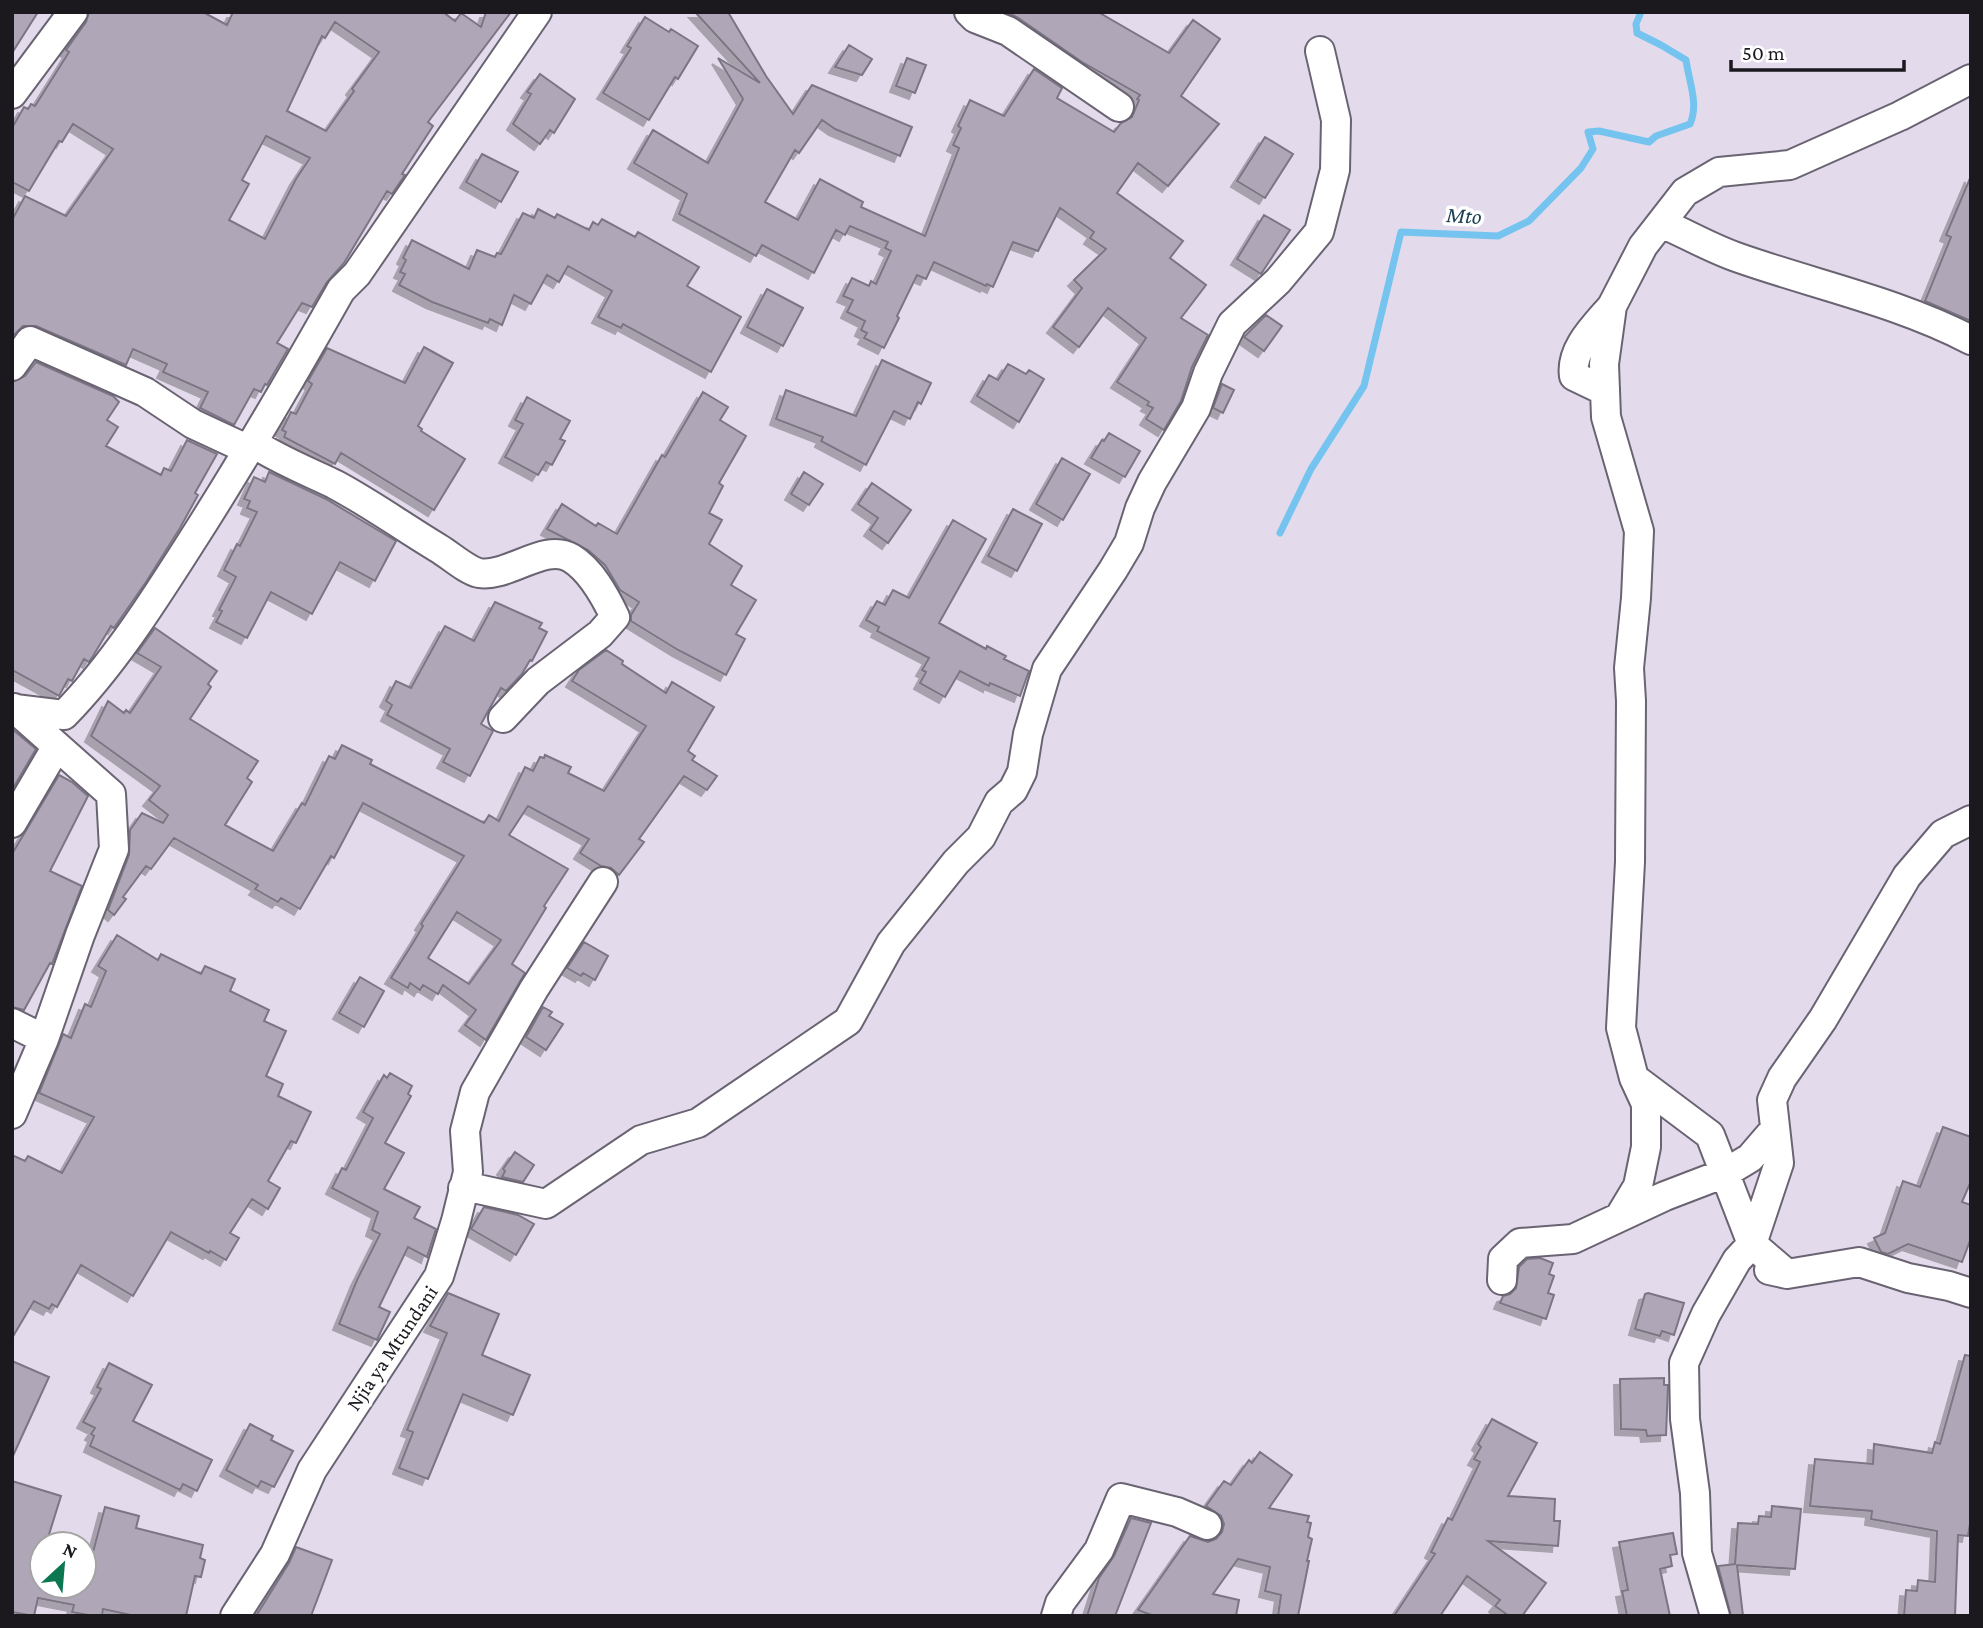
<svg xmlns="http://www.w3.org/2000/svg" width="1983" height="1628" font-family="'Crimson Pro',serif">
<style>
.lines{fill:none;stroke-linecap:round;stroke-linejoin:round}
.stream{stroke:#75c4ef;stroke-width:7}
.building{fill:#afa7b7;stroke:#7c7583;stroke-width:2;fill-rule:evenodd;filter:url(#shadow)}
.minor-casing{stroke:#6a6372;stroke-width:32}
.minor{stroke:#fff;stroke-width:28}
.labels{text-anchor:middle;stroke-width:7;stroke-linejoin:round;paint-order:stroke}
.street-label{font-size:21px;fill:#1b181e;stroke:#fff}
.water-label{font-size:23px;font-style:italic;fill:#1e4154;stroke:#fff}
</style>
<defs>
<filter id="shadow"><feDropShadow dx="-6" dy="6" stdDeviation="0" flood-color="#0004"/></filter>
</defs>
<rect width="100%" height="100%" fill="#e3dbec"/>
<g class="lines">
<!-- stream -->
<path class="stream" d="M1280,533l31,-64 53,-83 37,-154 97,4 31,-15 52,-53 12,-19 -5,-17 11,-1 50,11 7,-6 34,-12c9,-20 -1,-42 -4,-64l-25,-15 -24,-12 -1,-9 5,-12"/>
</g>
<!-- building -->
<path class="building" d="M12,12h26l-26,41z
M89,12h114l24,13 6,-13h210l12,9 6,-8 20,14 5,-15h25l-83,110 5,4 -31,48 3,1 -13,19 -5,-3 -43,72 -17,19 -15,25 -10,-4 -25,40 11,6 -21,36 -2,-1 -4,8 -7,-3 -20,36 -34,-17 8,-16 -45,-20 4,-8 -34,-15 -7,16 -90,-39h-13l-11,11v-117l13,-24 41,20 47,-67 -40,-25 -11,18 -3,-1 -30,50 -17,-9v-54l12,-21 4,2 3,-5 4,2 34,-54 -3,-2 20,-28zM335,22l44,30 -27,37 2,2 -28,40 -39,-20 35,-75 3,2zM266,136l44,22 -14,21 -31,60 -36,-19 20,-36 -7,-4z
M695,12h33l38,64 27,38 19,-29 100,42 -12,29 -65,-27 -13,-9 -23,33 -4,-3 -30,52 33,18 22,-41 43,23 -2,5 64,29 34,-88 -6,-3 8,-17 -3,-2 12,-26 34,16 30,-47 28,19 -5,10 57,34 7,-9 11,-6 7,-17 -2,-1 3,-4 -58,-33 -65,-45 -11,-5h92l71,41 24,-33 27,19 -39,57 38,28 -51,62 -30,-23 -21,30 66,48 -13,17 36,27 -25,33 27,17 -16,32 -11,34 -17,29 -18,-11 7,-11 -6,-3 2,-3 -32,-20 29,-44 -38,-30 -29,39 -26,-20 29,-39 -8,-8 32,-31 -16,-11 4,-6 -34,-24 -22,43 -25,-9 -20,45 -6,-3 -1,2 -52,-24 -8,17 -9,-4 -20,41 2,2 -15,30 -20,-10 3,-5 -6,-3 4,-9 -18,-9 6,-12 -10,-4 9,-18 17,8 2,-5 5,3 15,-33 -6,-3 3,-6 -38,-16 -5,9 -9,-5 -22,43 -52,-28 -6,11 -77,-42 8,-20 -53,-31 19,-33 55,33 35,-64 -25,-41 42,25z
M645,17l24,15 2,-3 27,17 -20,33 -3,-2 -26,43 -46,-27 28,-45 -4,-2z
M849,45l23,14 -10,16 -27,-8z
M907,58l19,7 -11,28 -19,-7z
M540,74l35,25 -21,34 -4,-3 -10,14 -27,-20 18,-30 -4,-2z
M1265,137l28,17 -28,44 -28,-17z
M482,154l36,18 -17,30 -35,-20z
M1971,176v145l-46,-20 26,-64 -5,-2z
M538,209l17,9 2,-4 32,16 4,-8 5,3 4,-6 33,18 3,-5 61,35 -12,19 54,31 -30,55 -88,-48 -2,4 -23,-11 14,-26 -44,-25 -9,16 -12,-7 -16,29 -17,-9 -12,30 -12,-6 -2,4 -56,-21 -33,-17 6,-11 -5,-2 6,-12 -3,-2 9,-18 57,29 8,-19 18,7 2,-4 4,1 22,-41 11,5z
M1264,215l26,15 -29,44 -24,-15z
M767,289l36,19 -20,38 -36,-19z
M1266,315l16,11 -18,25 -20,-14z
M424,347l29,16 -35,63 4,3 -1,2 44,28 -31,51 -93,-57 -6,11 -51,-27 2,-5 -4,-2 9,-18 5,2 16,-30 -4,-3 19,-33 78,35z
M882,360l49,23 -10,21 -3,-2 -8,17 -16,-8 -28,54 -45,-24 2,-4 -47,-18 10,-29 70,26z
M36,362l77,34 6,6 -12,18 11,7 -12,19 55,29 3,-7 7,3 16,-31 30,14 -22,39 3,2 -18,33 -34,54 -32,46 -3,-2 -18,30 -4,6 -5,-3 -12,22 -4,-2 -9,17 -47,-26v-288l13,-6z
M1008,364l18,10 3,-4 15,9 -25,43 -42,-26 12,-21 9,5z
M1222,384l12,6 -11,23 -10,-5z
M703,392l25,15 -8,13 26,16 -27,47 4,3 -14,27 13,7 -13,24 33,22 -11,19 25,15 -20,34 9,5 -19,36 -48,-25 -47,-29v-6l8,-13 -19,-12 -15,-25 -17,-15 -41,-21 15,-25 34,22 2,-3 19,11 45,-79 3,2z
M527,397l43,24 -10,18 5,2 -13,24 -6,-3 -8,13 -33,-18 18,-33 -8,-4z
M1109,433l31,18 -15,26 -34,-19 11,-18 2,1z
M1062,458l28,16 -27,46 -27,-16z
M269,472l57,27 70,42 -21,40 -35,-19 -28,52 -41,-22 -24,46 -31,-16 6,-11 -3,-1 17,-33 -12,-7 13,-26 3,2 17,-34 -10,-4 3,-7 -6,-2 10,-22 11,5z
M804,472l19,12 -14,21 -18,-11z
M872,483l39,27 -23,33 -18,-13 8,-12 -20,-14z
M1013,509l29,15 -25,47 -29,-15z
M953,520l33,19 -47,84 47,26 1,-3 19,10 -2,3 25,12 -9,25 -30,-13 -1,3 -29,-15 -15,26 -25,-14 6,-11 -4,-2 7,-12 -52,-27 2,-4 -13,-7 11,-19 8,4 8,-15 16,8z
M495,602l47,21 -3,5 8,4 -15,29 -2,-1 -8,14 -16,17 -5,-3 -20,36 12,7 -23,45 -27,-14 7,-13 -63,-34 5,-10 -6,-4 10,-20 15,7 34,-62 29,15z
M155,628l62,43 -9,13 3,3 -21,32 68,42 -11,17 5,4 -27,43 48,26 29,-48 3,2 24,-49 6,3 7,-14 30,15 -2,4 114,59 5,-8 10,6 26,-54 8,4 7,-14 4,1 1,-3 26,12 -3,6 36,18 42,-65 -74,-45 7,-11 27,-20 17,11 -1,3 44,29 6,-11 42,25 -26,44 7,5 -3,4 25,16 -10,14 -23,-14 -45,63 5,3 -25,33 -8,-7 -10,-2 -21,-13 9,-14 -61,-33 -19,29 59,34 -24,37 2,2 -34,56 13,9 -39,67 -21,-15 11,-15 -33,-25 -5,9 -15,-9 -3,5 -10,-7 -2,5 -17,-10 25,-40 7,-12 -2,-2 43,-68 -101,-53 -29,55 -3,-2 -31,53 -19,-11 -3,4 -23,-13 3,-4 -84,-47 -23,31 -5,-3 -23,31 3,2 -12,16 -6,-5 21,-55 1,-25 12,-17 21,10 5,-8 -19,-15 11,-14 -69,-50 17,-35 16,12 2,-3 4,3 31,-46 -24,-14zM457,912l44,28 -32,44 -41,-26z
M12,729l24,20 -24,41z
M59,775l13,7 16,14 -38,75 32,15 -30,78 -2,-1 -26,47 -12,-3v-153z
M117,935l41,25 3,-6 40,20 4,-8 30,13 -5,12 39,19 -5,11 22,10 -20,45 17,8 -5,12 33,16 -15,31 -5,-2 -23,40 12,7 -12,21 -16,-10 -22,34 9,5 -13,22 -16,-9 -1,2 -38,-21 -38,64 -52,-31 -24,42 -5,-3 -3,5 -15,-8 -22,37v-183l13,6 3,-5 34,17 32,-56 -55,-24 24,-59 8,4 14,-34 6,3 15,-36 -8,-5z
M584,942l24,14 -13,24 -12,-7 -2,3 -14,-8z
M360,977l24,14 -20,36 -25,-14z
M543,1007l9,5 -3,4 14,8 -17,26 -20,-13z
M390,1073l22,13 -4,8 3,2 -26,47 19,10 -20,36 36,18 -6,11 22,11 -9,28 -19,-10 -29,60 11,5 -13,28 -38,-16 18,-44 23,-46 -8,-4 6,-18 -46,-24 10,-20 4,2 27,-52 -10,-6 21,-37 3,3z
M1943,1127l28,10v44l-9,21 9,3v33l-9,24 -54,-18 -20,10 -7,-2 -7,-14 11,-5 18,-52 17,6z
M515,1152l19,13 -11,17 -21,-5 3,-6 -2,-2z
M484,1207l34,8 16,9 -18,31 -45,-26z
M1540,1258l13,5 -4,11 5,2 -6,17 6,2 -8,24 -46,-16 3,-7 7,-2 6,-6 3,-21 8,-8z
M448,1293l51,21 -17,41 48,20 -17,40 -50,-21 -35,85 -29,-11 14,-36 -6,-2 40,-97 -17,-7z
M1648,1293l36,10 -10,32 -12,-4 -2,5 -25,-7 10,-35z
M1965,1355l6,1v162l-3,18 -10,-1 -3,81h-51l2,-26 11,1 1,-11 17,2 2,-51 -66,-12 1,-8 -62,-5 5,-47 58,5 1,-20 58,9 3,-11 5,2z
M12,1361l37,16 -37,81z
M109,1363l43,22 -19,36 79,39 -15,31 -14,-7 -3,6 -90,-44 4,-10 -3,-2 4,-6 -12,-6 18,-33 -4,-2z
M1664,1378v7h4l-2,50 -19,1 -1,-6 -25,-1 -1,-50z
M1492,1419l45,24 -29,53 47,3 -1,22h6l-2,25 -70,-5 58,42 -24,33h-13l-14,-10 5,-6 -33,-24 -27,40h-46l41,-62 -4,-2 17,-34 4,2 28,-58 -6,-3 7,-12 -3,-3z
M250,1424l23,12 -2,4 22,11 -19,36 -13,-6 -3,6 -32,-17z
M1260,1452l32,23 -23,33 40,8 -2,6 4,1 -3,14 4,2 -5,22h2l-11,55h-20l3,-21 -16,-4 5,-24 -32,-8 -25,35 26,6 -3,16h-82l-16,-6 52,-74 18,6 8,-3 6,-7 2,-8 -3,-8 -15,-10 18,-25 7,4 18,-25 3,3z
M12,1481l49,15 -15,48h-4l-1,42h43v-24l6,1 15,-56 34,9 -3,12 67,17 -3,13 5,2 -4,17 -6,-1 -9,40h-51l-32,-7 -1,7h-9l-21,-4 2,-7 -36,-7 -4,18 -22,-4z
M1772,1506l29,3 -6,60 -58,-4 6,51h-12l-13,-50 17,-2 3,-41 20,1 1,-8 12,1z
M1131,1518l20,5 -36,93h-28l12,-38 15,-22z
M1673,1533l4,21 -7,1 2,11 -12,3 10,47h-43l-5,-25 6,-1 -9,-48z
M296,1547l36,13 -21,56h-55l33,-53z"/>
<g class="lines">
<defs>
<path id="minor" d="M969,12l6,6 33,13 111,76
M12,94l61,-82
M1661,223c26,11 51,26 78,35 77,27 159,44 232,82
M12,366l18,-25 115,51 48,32 56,26
M1605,388l-8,-1 -23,-11c-4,-27 21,-50 38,-70
M253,443c26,17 54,28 81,41 36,19 69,43 104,64 12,7 28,22 41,25 29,5 66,-31 92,-15 20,12 34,38 44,59l-15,17 -62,47 -35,37
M12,712l3,-3 49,6c48,-49 87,-110 124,-168 54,-84 104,-170 153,-257l16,-16 180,-262
M12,823l45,-77
M12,1023l32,16
M12,1114l32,-75 36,-104 34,-86 -3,-55 -97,-86
M463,1188l6,-1 77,17 95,-64 57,-17 150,-102 43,-78 65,-81 25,-25 18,-35 14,-12 9,-18 6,-38 19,-65 66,-99 16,-27 11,-35 12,-26 44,-74 12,-35 24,-49 46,-43 41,-49 16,-62 1,-50 -16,-69
M1620,1216l18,-30 8,-39v-43l-12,-26
M1769,1270l18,4 72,-12 49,16 41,8 22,7
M1787,1274l-35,-30 -42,-109 -76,-57 -13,-50 9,-166 1,-161 -2,-33 7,-70 3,-67 -33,-114 -2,-53 8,-58 31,-60 42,-54 34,-20 71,-7 110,-49 71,-37
M1502,1280l1,-21 17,-16 53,-4 92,-43 60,-23 25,-15 25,-29
M235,1616l40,-62 37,-84 127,-194 17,-55 12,-49 -3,-41 10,-39 59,-103 69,-107
M1056,1616l4,-13 39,-53 22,-52 56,14 30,13
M1715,1616l-18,-63 -2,-60 -10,-74 -1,-56 22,-49 31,-54 15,-16 27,-81 -7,-63 10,-22 41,-59 84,-143 36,-42 28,-14"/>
</defs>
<!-- minor casing -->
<use href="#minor" class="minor-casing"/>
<!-- minor -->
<use href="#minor" class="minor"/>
</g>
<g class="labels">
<!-- street labels -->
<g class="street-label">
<text transform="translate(392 1348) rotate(-56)" y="7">Njia ya Mtundani</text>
</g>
<!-- water labels -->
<g class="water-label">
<text transform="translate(1464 215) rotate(3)" y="8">Mto</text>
</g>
</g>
<!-- border -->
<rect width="1983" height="1628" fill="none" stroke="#1b181e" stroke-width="28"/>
<!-- north arrow -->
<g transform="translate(63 1565) rotate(26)"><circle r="33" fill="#ffffff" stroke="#a4a3a5" stroke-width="2"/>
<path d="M0-5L12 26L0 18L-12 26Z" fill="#0b7852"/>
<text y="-10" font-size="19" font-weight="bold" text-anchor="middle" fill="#1b181e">N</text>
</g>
<!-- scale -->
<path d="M1731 60v10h173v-10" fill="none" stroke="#1b181e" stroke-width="3.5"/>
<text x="1742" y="60" font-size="21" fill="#1b181e" stroke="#ffffff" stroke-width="5" paint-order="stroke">50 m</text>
</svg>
